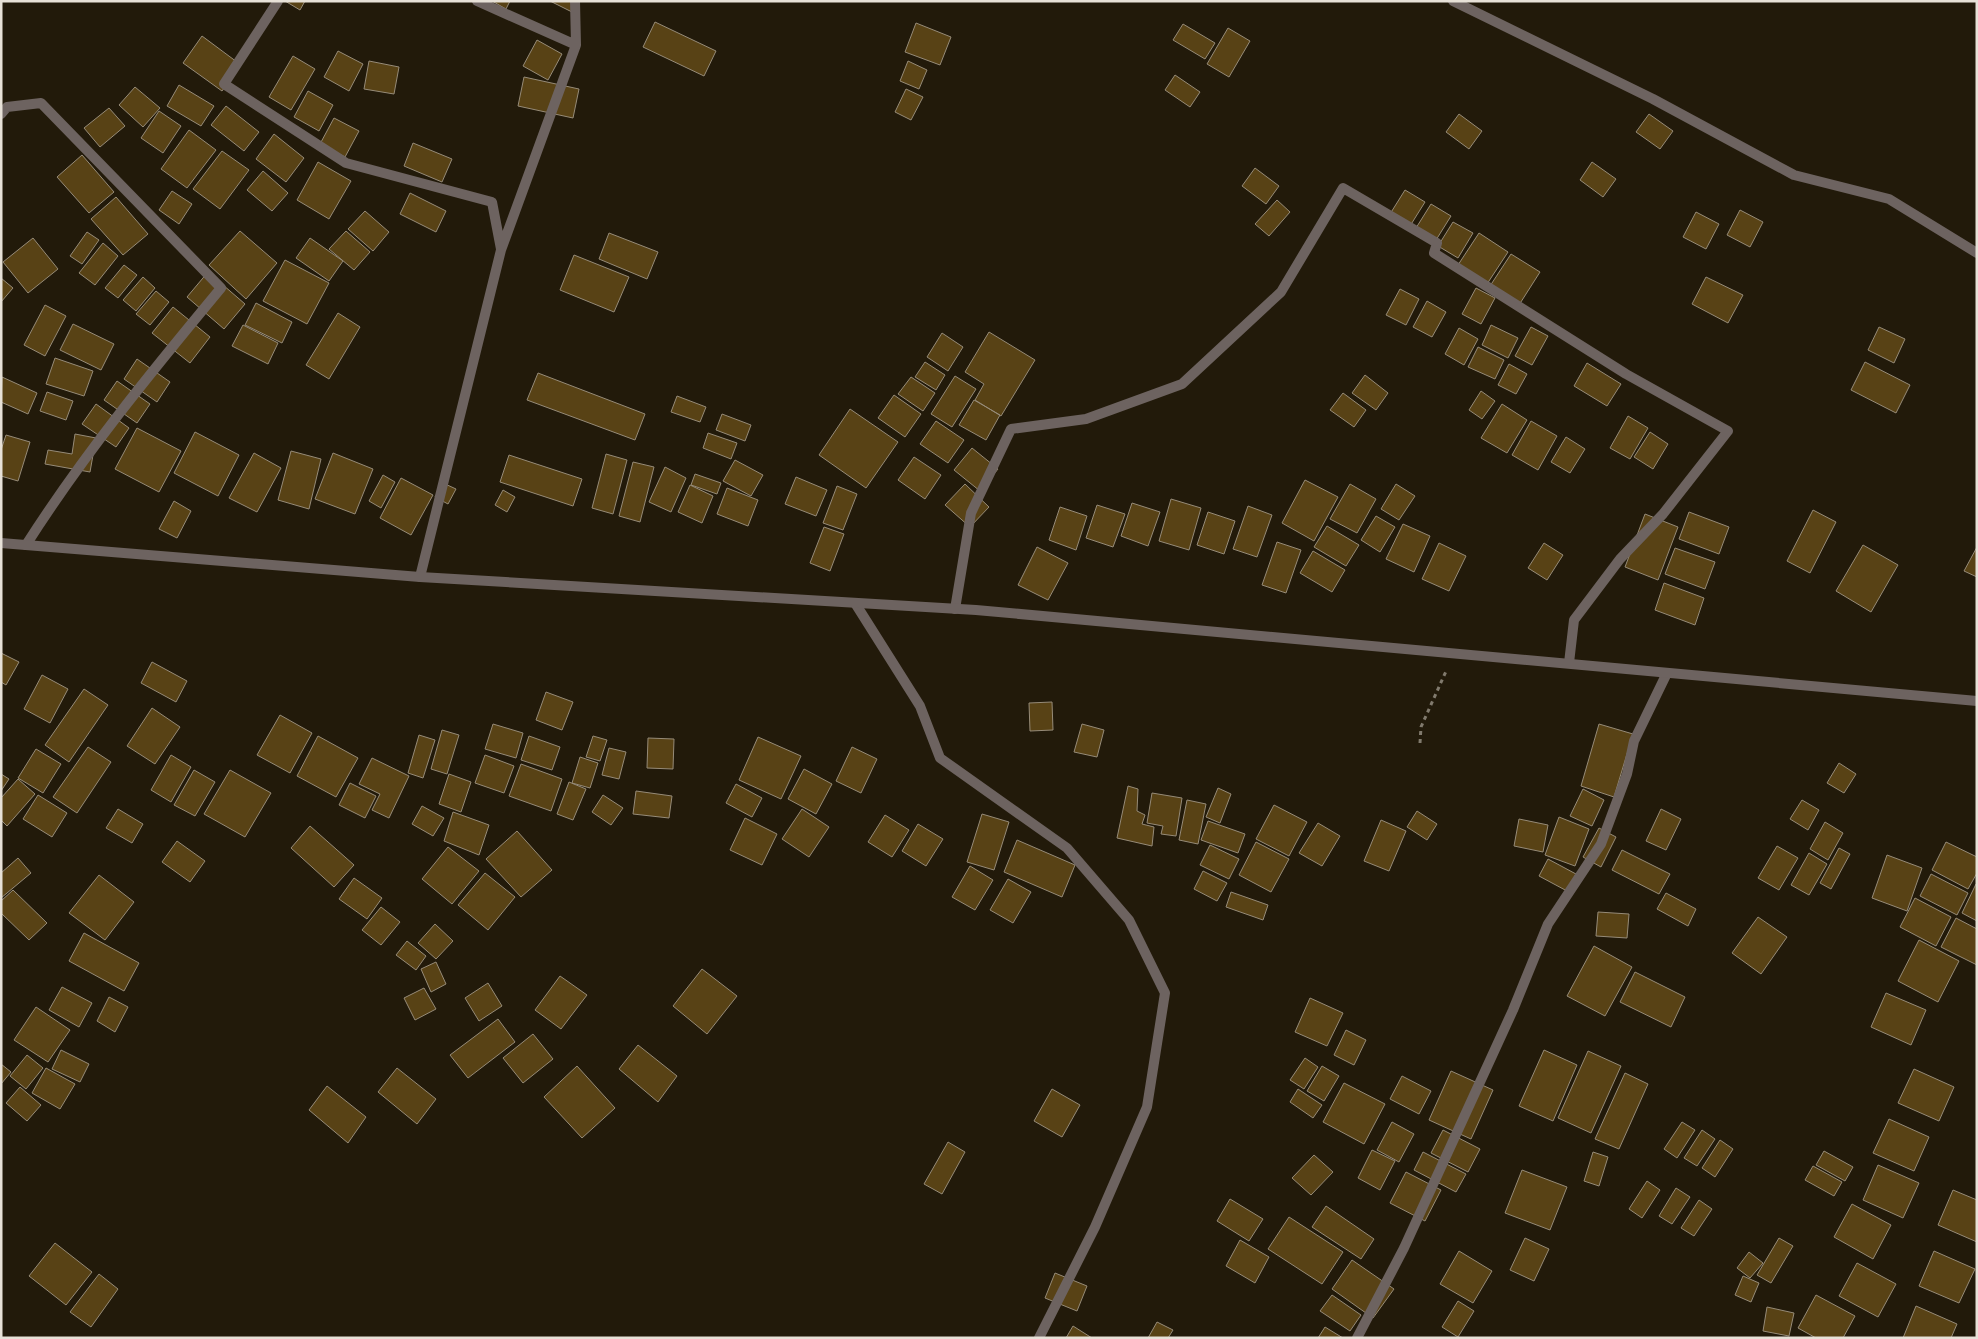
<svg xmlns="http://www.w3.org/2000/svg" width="1978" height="1339" font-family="Inter,sans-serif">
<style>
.building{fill:#584215;stroke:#968b78}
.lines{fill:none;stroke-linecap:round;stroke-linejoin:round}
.path{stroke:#817a6d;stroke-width:3;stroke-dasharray:4 4;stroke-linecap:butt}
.minor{stroke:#6d6360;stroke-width:10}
.tertiary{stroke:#6d6360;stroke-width:10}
</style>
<rect width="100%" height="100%" fill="#221a0a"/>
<!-- building -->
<path class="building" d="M285,1h20l-5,9z
M492,1h18l-4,8z
M550,1h27l-5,11z
M655,22l61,29 -12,25 -61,-29z
M916,23l35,14 -11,28 -35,-13z
M1183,24l32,19 -10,16 -32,-19z
M1228,28l22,13 -21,36 -22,-13z
M202,36l39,29 -19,26 -39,-28z
M537,40l25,14 -14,26 -25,-14z
M338,51l25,13 -14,27 -25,-14z
M293,56l22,13 -24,41 -22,-13z
M369,61l30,6 -5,27 -30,-5z
M908,61l19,9 -8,19 -19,-8z
M1175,75l25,17 -10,15 -25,-17z
M524,77l55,12 -6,29 -55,-12z
M179,85l35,21 -13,20 -34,-20z
M135,87l25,21 -17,19 -24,-22z
M906,89l17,8 -12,23 -16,-8z
M308,91l25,14 -14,26 -25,-14z
M226,106l33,26 -15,19 -33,-26z
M109,108l16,18 -25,21 -16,-19z
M159,111l22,15 -18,27 -22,-15z
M1459,114l23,17 -13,18 -23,-17z
M1649,114l24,17 -13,18 -24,-17z
M334,118l25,13 -14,26 -25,-13z
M189,130l27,20 -29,38 -26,-19z
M274,134l30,24 -18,24 -30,-23z
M413,143l39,16 -10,23 -38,-16z
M222,151l27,19 -29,39 -27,-20z
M82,155l32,37 -25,21 -32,-36z
M318,162l33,19 -22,38 -32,-19z
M1592,162l24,17 -13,18 -23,-17z
M1255,168l24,18 -13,18 -24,-18z
M263,171l25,22 -16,18 -25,-21z
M1405,190l20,12 -15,24 -20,-12z
M172,191l20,13 -13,20 -20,-14z
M410,193l36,18 -10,21 -36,-18z
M116,197l32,37 -25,21 -32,-36z
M1277,200l13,12 -21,24 -14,-12z
M1431,204l20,12 -15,24 -20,-12z
M1740,210l23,12 -13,25 -23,-12z
M365,211l24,21 -16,19 -25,-22z
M1696,212l23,12 -13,25 -23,-12z
M1453,222l20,11 -15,25 -20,-12z
M240,231l37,32 -31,36 -37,-34z
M346,231l24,21 -16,18 -25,-21z
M87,232l12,8 -17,24 -12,-8z
M609,233l49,19 -11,27 -48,-20z
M1479,233l29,19 -21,32 -29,-19z
M33,238l25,31 -30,24 -25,-31z
M310,238l33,23 -14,20 -33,-23z
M103,243l15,13 -23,29 -16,-12z
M1511,254l29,18 -21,33 -29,-19z
M574,255l55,22 -15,35 -54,-22z
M285,260l44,23 -22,41 -44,-23z
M124,265l13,10 -19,23 -13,-10z
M208,272l37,32 -21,25 -37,-32z
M143,277l12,11 -19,23 -13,-11z
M1706,277l37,18 -15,28 -36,-19z
M1,278l12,10 -12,14z
M1476,288l19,10 -14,26 -19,-10z
M1400,289l19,10 -13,26 -20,-10z
M156,291l13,11 -19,23 -14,-11z
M1427,301l19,11 -14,25 -19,-10z
M256,303l36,19 -10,21 -37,-18z
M45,305l21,11 -21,40 -21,-11z
M173,307l37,30 -20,26 -38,-30z
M338,313l22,14 -31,52 -23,-14z
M73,324l41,20 -13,26 -41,-20z
M243,325l35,18 -10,21 -36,-18z
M1491,325l27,13 -10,20 -26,-13z
M1531,327l17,9 -16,29 -17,-9z
M1879,327l26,12 -11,24 -26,-13z
M1459,328l19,11 -14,26 -19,-11z
M989,332l46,28 -34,56 -26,-16 9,-16 -19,-12z
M942,333l21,14 -15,24 -21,-14z
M1478,347l26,13 -9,19 -27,-12z
M55,358l38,13 -9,25 -38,-12z
M137,359l33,23 -13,20 -33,-23z
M925,362l20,13 -9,15 -21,-13z
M1865,362l45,23 -14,28 -45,-23z
M1587,363l34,21 -14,22 -33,-20z
M1509,364l18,10 -11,20 -18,-9z
M538,373l107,41 -10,26 -108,-40z
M1365,375l23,18 -12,17 -24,-17z
M955,376l21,13 -24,38 -21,-13z
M2,377l35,16 -9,21 -27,-12z
M911,377l24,16 -12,18 -25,-17z
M117,381l33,23 -13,19 -33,-23z
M1481,391l14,10 -13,18 -13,-9z
M47,392l26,9 -7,19 -26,-9z
M1343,393l23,17 -12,17 -24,-17z
M894,395l27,19 -16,23 -27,-19z
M677,396l29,11 -6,15 -29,-10z
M974,400l26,15 -14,25 -27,-15z
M96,404l33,24 -13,19 -34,-23z
M1502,404l25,16 -20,33 -26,-15z
M850,409l48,33 -32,46 -47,-33z
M722,414l29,11 -6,16 -29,-11z
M1628,416l20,12 -18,31 -20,-11z
M936,421l28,19 -16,23 -28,-19z
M1531,421l26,15 -19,34 -26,-15z
M137,428l44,23 -22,41 -44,-23z
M195,432l44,23 -21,41 -44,-23z
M1650,432l18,12 -15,25 -19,-12z
M708,433l29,10 -6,16 -28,-11z
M75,434l21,4 -6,34 -45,-8 3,-14 24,4z
M6,435l24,7 -12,39 -17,-5v-26z
M1566,437l19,12 -15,24 -19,-11z
M972,448l26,21 -18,22 -26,-21z
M291,451l30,8 -12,50 -31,-9z
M254,453l27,15 -24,44 -28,-14z
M333,453l40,16 -18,45 -40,-15z
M606,454l21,6 -14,54 -21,-6z
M509,455l73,24 -9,27 -73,-24z
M914,457l27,18 -16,24 -27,-19z
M735,460l28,15 -12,21 -28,-15z
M633,462l21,5 -14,55 -21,-6z
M665,467l21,11 -15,34 -22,-10z
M695,474l26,9 -4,11 -26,-9z
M383,475l12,7 -14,26 -12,-7z
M796,477l31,13 -11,26 -31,-12z
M401,478l32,17 -22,40 -31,-17z
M1305,480l33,17 -24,44 -32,-18z
M443,483l13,6 -8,15 -13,-7z
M965,484l24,23 -19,20 -25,-22z
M1350,484l26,15 -19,34 -27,-14z
M1396,484l19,12 -16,24 -18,-11z
M690,485l23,11 -11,27 -24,-11z
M837,486l20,8 -14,36 -20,-7z
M727,488l31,12 -10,26 -31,-12z
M503,490l12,7 -8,15 -12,-7z
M1171,499l30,9 -12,42 -30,-9z
M174,501l17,10 -14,27 -18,-9z
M1132,503l28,9 -12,34 -27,-10z
M1097,505l28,9 -12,33 -27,-9z
M1248,506l24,9 -15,42 -24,-8z
M1060,507l27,9 -11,34 -27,-10z
M1813,510l23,12 -26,51 -23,-12z
M1208,512l27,9 -11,33 -27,-9z
M1689,512l40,15 -10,27 -40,-15z
M1645,514l33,13 -20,53 -33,-13z
M1376,516l19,11 -15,25 -19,-12z
M1403,524l27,12 -16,36 -28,-13z
M1327,526l32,19 -13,21 -32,-19z
M824,527l20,7 -14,37 -20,-8z
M1277,542l24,8 -15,43 -24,-8z
M1439,543l27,13 -17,35 -27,-12z
M1544,543l19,12 -16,25 -19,-12z
M1863,545l35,20 -27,47 -35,-21z
M1037,547l31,16 -20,37 -30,-15z
M1977,547v30l-13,-6z
M1675,548l40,14 -10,27 -40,-15z
M1313,551l32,19 -13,22 -32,-19z
M1664,583l40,15 -9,27 -40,-15z
M1,653l18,9 -13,23 -5,-3z
M152,662l35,19 -11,21 -35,-19z
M42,675l26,14 -18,34 -26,-14z
M84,689l24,16 -39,57 -24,-17z
M546,692l27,10 -11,28 -26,-10z
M1052,702l1,28 -23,1 -1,-28z
M152,708l28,19 -25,37 -28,-18z
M280,715l32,18 -22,40 -33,-18z
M493,724l30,9 -7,25 -31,-9z
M1082,724l22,6 -7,27 -23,-5z
M1599,724l34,10 -19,63 -33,-11z
M442,730l17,5 -12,39 -16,-5z
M419,735l16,5 -12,38 -15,-5z
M318,736l40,22 -22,39 -39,-21z
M529,736l31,11 -8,23 -31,-10z
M593,736l14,4 -7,21 -14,-4z
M758,737l43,19 -20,43 -42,-19z
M648,738l26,1 -1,30 -26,-1z
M88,747l23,15 -34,51 -24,-16z
M852,747l25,12 -16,34 -25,-12z
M609,748l17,4 -7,27 -17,-4z
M36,749l25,15 -18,29 -25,-15z
M171,755l20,12 -20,35 -20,-12z
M485,755l29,11 -10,27 -29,-10z
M580,757l18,6 -8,25 -18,-5z
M372,758l37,18 -20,42 -17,-8 8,-16 -21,-10z
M1839,763l17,11 -12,19 -17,-10z
M521,764l41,15 -11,32 -42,-15z
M804,769l28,15 -16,30 -28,-15z
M194,770l21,12 -20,34 -21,-11z
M230,770l41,23 -26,44 -41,-23z
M1,774l8,5 -8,12z
M449,774l22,8 -10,30 -22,-8z
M18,779l17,15 -28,32 -6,-6v-22z
M569,782l17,7 -13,31 -16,-6z
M350,783l26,13 -11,22 -26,-13z
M736,784l26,14 -10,19 -26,-14z
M1128,786l10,3 -1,22 8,4 -3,9 12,3 -2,19 -35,-8z
M1218,788l13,6 -11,29 -14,-6z
M1583,789l21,11 -12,26 -22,-10z
M636,791l36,5 -3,22 -36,-4z
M1152,793l30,5 -6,38 -15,-2 2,-8 -16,-3z
M38,795l29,18 -15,24 -29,-18z
M603,795l20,13 -12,17 -19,-13z
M1187,800l19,4 -8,40 -19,-4z
M1802,800l17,10 -11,20 -18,-11z
M1274,805l33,17 -18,34 -33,-17z
M422,806l22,12 -11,18 -21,-12z
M118,809l25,15 -11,19 -26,-15z
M802,809l27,18 -20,30 -27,-18z
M1661,809l20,10 -15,31 -20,-9z
M1417,811l20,13 -10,16 -20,-13z
M453,812l36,13 -10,30 -35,-14z
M982,814l27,8 -15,48 -27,-8z
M885,815l24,15 -17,27 -24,-15z
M1559,817l30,12 -14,37 -30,-11z
M745,818l32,16 -15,31 -32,-15z
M1519,819l29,6 -5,27 -29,-6z
M1381,820l25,11 -17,40 -25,-10z
M1208,821l37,13 -7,19 -37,-13z
M1825,822l18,11 -15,27 -18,-11z
M1318,823l22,13 -18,30 -23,-13z
M918,824l25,15 -17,27 -24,-15z
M310,826l44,39 -20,22 -43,-39z
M1599,828l17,9 -15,30 -18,-10z
M517,831l35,39 -31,27 -35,-38z
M1017,840l58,25 -13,32 -58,-25z
M177,841l28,20 -15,21 -28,-20z
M1256,842l33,17 -18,33 -32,-17z
M1946,842l31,15v16l-9,16 -36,-19z
M1210,845l29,14 -10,20 -29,-14z
M1777,846l21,12 -19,32 -21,-12z
M448,847l31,24 -27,33 -30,-25z
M1839,848l11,6 -19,35 -11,-6z
M1622,850l48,24 -11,20 -47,-24z
M1809,853l18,11 -18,31 -18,-10z
M1887,855l35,13 -15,43 -35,-13z
M18,858l13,15 -30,25v-25z
M1548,859l28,15 -9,17 -28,-15z
M970,866l23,14 -18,30 -23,-13z
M1203,871l24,12 -10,18 -23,-12z
M485,873l30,24 -27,33 -30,-25z
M1931,874l37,19 -11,22 -37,-19z
M99,875l35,27 -29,38 -36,-27z
M354,878l28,20 -15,21 -28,-20z
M1008,879l23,13 -18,31 -23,-13z
M1976,884l1,1v36l-15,-8z
M13,890l34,33 -18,17 -28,-27v-12z
M1231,892l37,13 -5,15 -37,-13z
M1666,893l30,16 -8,17 -31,-17z
M1915,898l36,19 -15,29 -36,-19z
M381,907l19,15 -19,23 -19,-15z
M1598,912l31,2 -2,24 -31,-2z
M1758,917l29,20 -26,37 -29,-21z
M1956,918l21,11v36l-36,-18z
M435,924l18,17 -17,18 -18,-16z
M84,933l55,30 -15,28 -55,-30z
M1919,940l40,21 -21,41 -40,-21z
M407,941l19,15 -10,14 -20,-15z
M1594,946l38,21 -27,49 -38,-20z
M436,962l10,22 -15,8 -10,-23z
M702,969l35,27 -30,38 -34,-28z
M1635,972l50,25 -14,30 -51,-25z
M560,976l27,19 -26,34 -26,-19z
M488,983l14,23 -23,15 -14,-23z
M62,987l30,16 -13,24 -30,-17z
M424,988l12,21 -21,11 -11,-22z
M1886,993l40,17 -15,35 -40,-18z
M109,997l19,10 -13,25 -18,-11z
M1310,998l33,15 -16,33 -32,-14z
M36,1007l34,23 -22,32 -34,-22z
M498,1019l17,23 -47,36 -18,-23z
M1346,1030l20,10 -12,25 -20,-10z
M533,1034l20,25 -30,24 -20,-25z
M638,1045l39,31 -19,26 -39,-33z
M61,1050l28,14 -9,18 -28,-13z
M1544,1050l33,15 -24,56 -34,-15z
M1588,1051l33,15 -30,67 -33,-15z
M27,1055l16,13 -17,21 -16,-13z
M1305,1058l13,9 -14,22 -14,-9z
M1,1064l10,8 -10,12z
M577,1066l38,42 -33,30 -38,-41z
M1322,1066l17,10 -15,25 -17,-10z
M46,1068l29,16 -15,25 -28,-16z
M397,1068l39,31 -19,25 -39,-32z
M1914,1069l40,18 -15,34 -41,-18z
M1451,1071l42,19 -22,49 -42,-19z
M1625,1073l23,11 -29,65 -24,-10z
M1402,1076l29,15 -12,23 -29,-15z
M1344,1083l41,21 -21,40 -41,-22z
M327,1086l39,31 -18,26 -39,-33z
M20,1087l21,18 -14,16 -21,-18z
M1052,1089l28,16 -18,32 -28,-16z
M1298,1089l24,16 -9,13 -23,-16z
M1889,1119l40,18 -15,34 -41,-18z
M1392,1122l22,12 -15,28 -22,-12z
M1682,1122l13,8 -18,28 -13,-9z
M1443,1130l37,19 -12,23 -37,-19z
M1702,1130l13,9 -18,27 -13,-8z
M1720,1140l13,9 -18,28 -13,-9z
M948,1142l17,10 -23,42 -18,-10z
M1372,1150l23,11 -15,29 -22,-12z
M1824,1151l29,16 -8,14 -29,-16z
M1423,1152l43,22 -10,18 -42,-22z
M1593,1152l15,5 -9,29 -15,-5z
M1314,1155l19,17 -22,23 -19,-17z
M1878,1165l41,18 -16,35 -40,-18z
M1813,1166l29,16 -8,14 -29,-16z
M1522,1170l45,17 -17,43 -45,-17z
M1406,1172l35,18 -16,31 -35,-18z
M1647,1181l13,9 -18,28 -13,-9z
M1676,1188l14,9 -18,27 -13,-8z
M1953,1190l24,10v42l-39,-17z
M1230,1199l33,20 -14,22 -32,-20z
M1699,1200l13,9 -18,27 -13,-8z
M1852,1204l39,21 -18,34 -39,-22z
M1326,1206l48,33 -13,20 -49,-32z
M1289,1217l54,35 -21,32 -54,-35z
M1525,1238l24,11 -15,32 -24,-11z
M1779,1238l14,8 -22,37 -14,-8z
M1240,1240l29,17 -14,26 -29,-17z
M55,1243l37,29 -26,33 -37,-29z
M1459,1251l33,20 -19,32 -33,-19z
M1934,1251l41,18 -16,34 -40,-17z
M1749,1252l14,11 -13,15 -13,-10z
M1352,1260l42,29 -21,29 -41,-29z
M1857,1263l39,21 -18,33 -39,-21z
M1055,1273l32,13 -10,25 -32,-13z
M99,1274l19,15 -27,38 -21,-15z
M1743,1276l16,7 -8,19 -16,-7z
M1332,1295l29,20 -11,16 -30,-20z
M1816,1295l39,21 -12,22h-27l-18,-10z
M1458,1301l16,10 -16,26 -16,-10z
M1916,1306l41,18 -6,14h-48z
M1767,1307l27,6 -5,23 -26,-5z
M1157,1322l16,8 -5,8h-20z
M1073,1326l19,12h-26z
M1325,1327l18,11h-25z"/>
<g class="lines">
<!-- path -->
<path class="path" d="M1420,743l1,-16 26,-58"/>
<!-- minor -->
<path class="minor" d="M278,1l-54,83 122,79 146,39 9,47
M477,1l99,44
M1453,1l200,98 141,76 95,24 88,54
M1,114l6,-7 34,-4 180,185c-69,83 -137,166 -195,257
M420,577l81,-327 75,-205 -1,-44
M855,603l65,103 20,52 127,90 62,72 36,73 -18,114 -52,120 -56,111
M955,609l16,-96 40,-84 75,-10 96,-35 99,-92 62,-104 94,55 -3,10 192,121 102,57 -65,83 -43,45 -46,61 -5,43
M1357,1338l47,-90 109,-238 35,-86 53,-80 26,-70 7,-33 33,-68"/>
<!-- tertiary -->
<path class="tertiary" d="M1,543l419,34 556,33 1001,91"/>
</g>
<!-- border -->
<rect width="1978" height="1339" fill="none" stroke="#e7e1d7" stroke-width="5"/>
</svg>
